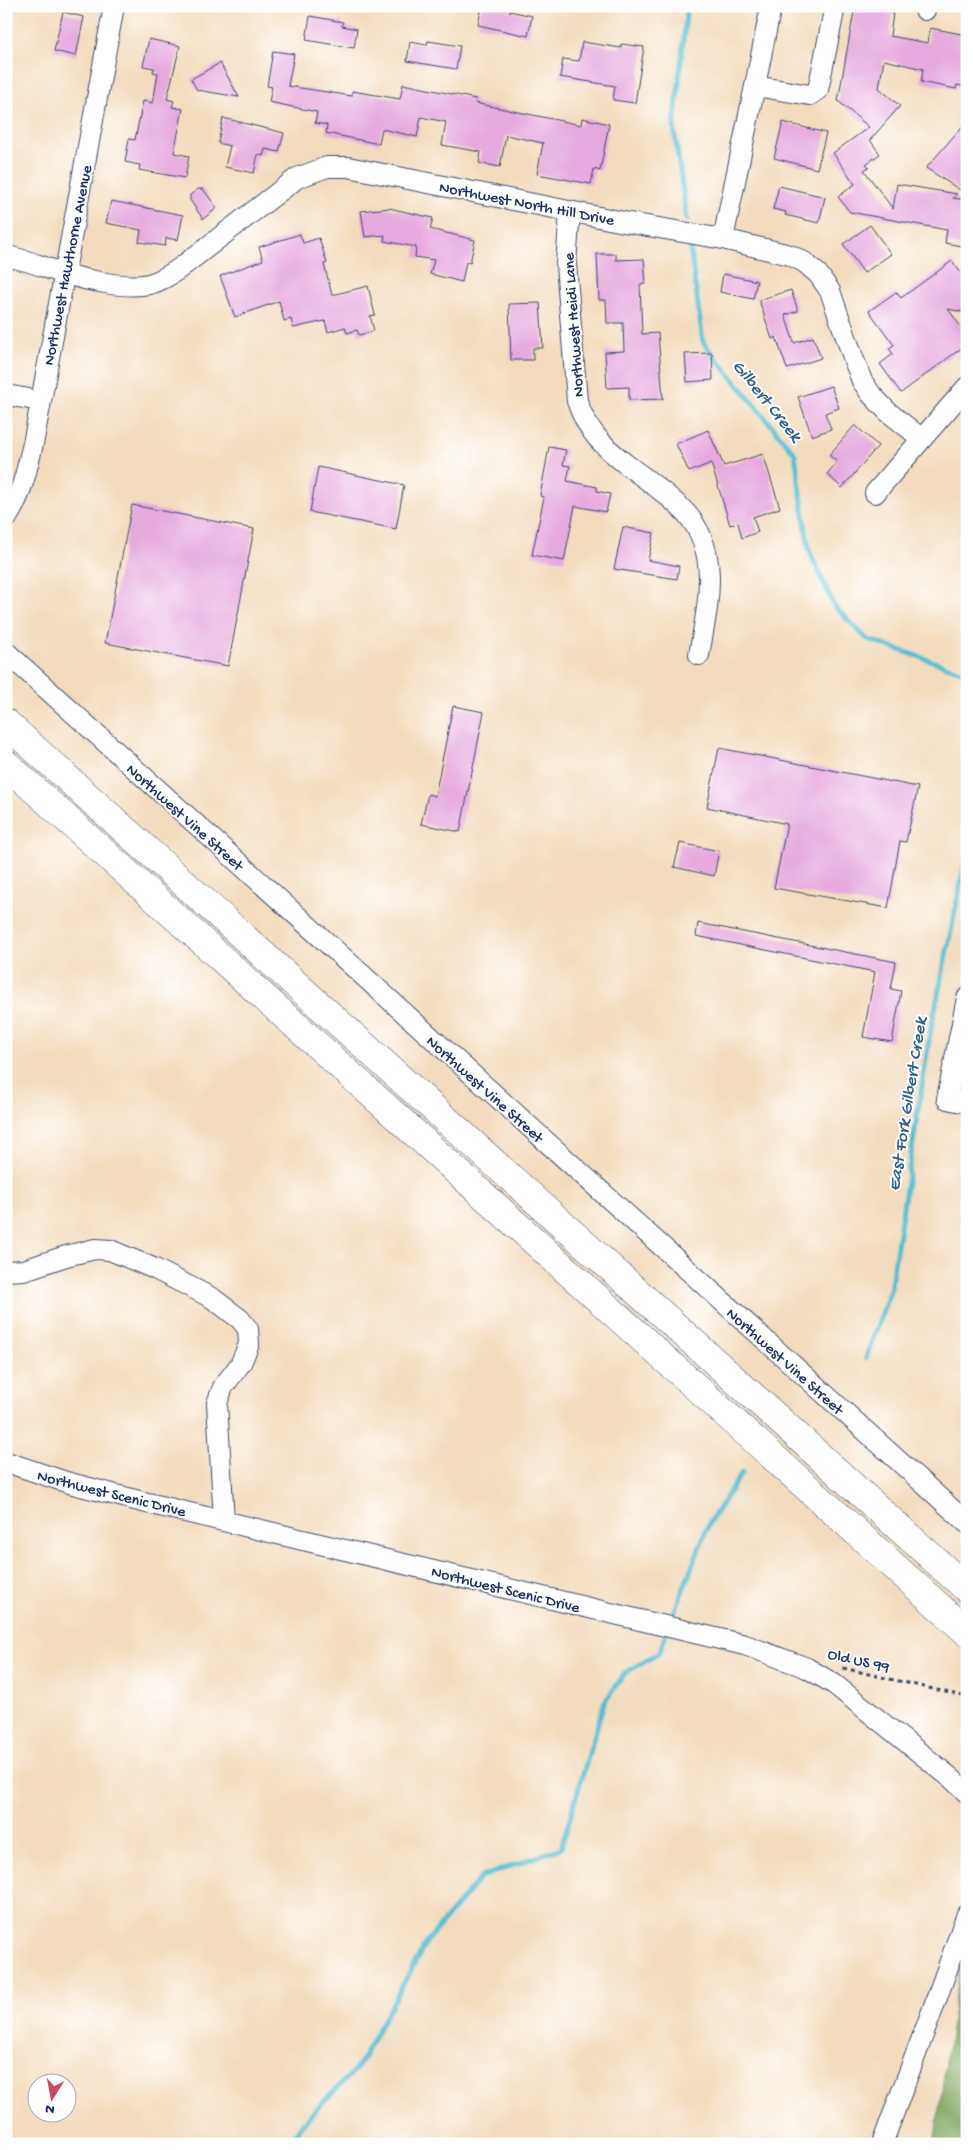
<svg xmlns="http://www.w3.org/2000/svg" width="973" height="2150" font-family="'Gochi Hand',sans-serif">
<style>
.forest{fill:#7ea65d;stroke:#4c6a5e}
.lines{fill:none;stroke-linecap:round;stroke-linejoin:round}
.stream{stroke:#55bed1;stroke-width:5}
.building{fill:#e6aade}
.minor-casing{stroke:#3b496c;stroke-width:22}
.highway-casing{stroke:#3b496c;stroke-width:29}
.path{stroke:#3b496c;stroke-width:3;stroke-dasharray:4 4;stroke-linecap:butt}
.minor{stroke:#fff;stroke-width:20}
.highway{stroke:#fff;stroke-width:28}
.labels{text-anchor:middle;stroke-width:4;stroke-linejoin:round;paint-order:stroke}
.street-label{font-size:16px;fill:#1b2f5e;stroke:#fff}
.water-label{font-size:18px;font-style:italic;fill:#2f6186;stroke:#fff}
</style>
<rect width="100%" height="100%" fill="#fff"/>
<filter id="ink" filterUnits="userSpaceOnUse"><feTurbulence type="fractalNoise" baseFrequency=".02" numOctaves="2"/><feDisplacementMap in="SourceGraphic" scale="10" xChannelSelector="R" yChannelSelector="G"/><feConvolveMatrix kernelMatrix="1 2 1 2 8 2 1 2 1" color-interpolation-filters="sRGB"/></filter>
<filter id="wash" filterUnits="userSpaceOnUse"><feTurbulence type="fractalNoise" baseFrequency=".0096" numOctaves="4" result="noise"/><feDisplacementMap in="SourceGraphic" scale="20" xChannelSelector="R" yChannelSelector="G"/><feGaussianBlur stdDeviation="1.12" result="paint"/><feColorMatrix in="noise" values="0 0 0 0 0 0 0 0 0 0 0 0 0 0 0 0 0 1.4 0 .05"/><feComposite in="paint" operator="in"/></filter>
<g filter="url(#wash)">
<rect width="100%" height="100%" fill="#f3dcbe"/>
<!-- forest -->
<path class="forest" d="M967,1920v224h-33z"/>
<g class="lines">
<!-- stream -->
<path class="stream" d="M687,220l-13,-93 13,-121
M690,247l13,95 92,112 14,96 25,56 33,33 100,34
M866,1358l24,-67 40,-257 37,-181
M670,1623l39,-100 33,-50
M289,2144l13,-20 55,-56 70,-127 54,-64 80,-29 43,-145 21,-30 34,-20 8,-22"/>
</g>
<g id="blocks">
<!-- building -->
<path class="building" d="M482,6h20l-1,3 31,7 -4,20 -50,-11z
M855,6h39l-4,30 38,7 2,-15 37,7v52l-10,-2 -1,4 -35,-7 2,-13 -39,-9 -5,28 21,18 -30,34 10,14 -14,10 3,3 -5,3 29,39 4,-25 60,10 -4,4 14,2v47l-22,-4 2,-13 -97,-18 -12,-15 17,-13 -22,-31 36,-26 -31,-26z
M63,12l21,5 -8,39 -22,-5z
M310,16l33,6 -1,4 15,3 -3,19 -48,-8z
M149,39l31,7 -13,53 7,2 -2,6 11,2 -9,44 15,3 -4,22 -46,-8 1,-5 -15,-3 4,-23 6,1 8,-39 10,2 5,-30 -5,-1 1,-4 -11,-2z
M428,41l32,5 -4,23 -49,-8 3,-19 17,3z
M582,42l39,6v-4l23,3 -9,56 -22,-3 2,-14 -55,-9 3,-18 16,2z
M273,51l21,3 -6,32 64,10v-5l48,8 3,-15 73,15 -1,4 106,22 1,-7 27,6 -9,47 -6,-2 -3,15 -54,-10 6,-31 -37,-8 -6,32 -21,-4 2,-11 -39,-7 4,-23 -25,-5 -4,20 -35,-8 -3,15 -53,-11 1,-8 -12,-2 2,-11 -48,-10 3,-15 -5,-1z
M220,63l19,34 -42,-7 -6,-11z
M223,118l61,15 -5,19 -14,-3 -2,7 -5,-2 -4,19 -29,-6 5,-21 -12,-3z
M967,121v61l-7,8 -34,-22z
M783,122l43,11 -9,36 -43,-11z
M779,186l46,11 -6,26 -34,-8 1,-3 -13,-3z
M198,189h5l14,19 -14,11 -13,-19v-5z
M111,201l72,14 -5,25 -12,-2 -1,8 -26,-4 2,-12 -35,-7z
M389,208l44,10 -3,11 45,11 -5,23 -4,-1 -4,20 -32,-8 4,-14 -19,-3 1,-10 -32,-6 1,-6 -20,2 -4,-26z
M870,225l21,29 -27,19 -21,-29z
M300,234l3,9 16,-5 8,25 -3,1 8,31 36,-9 7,29 -5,1 4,15 -15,4 -2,-5 -10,3 -2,-6 -17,5 -3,-11 -32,7 -2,-9 -7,2 -5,-20 -44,16 -15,-41 43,-16 -4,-13z
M597,254h19v6l28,-1 2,25h-6l2,50 16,-1 5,66 -34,1v-13l-22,1 -2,-36 19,-1 -1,-28h-16l-1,-23h-7z
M952,261l15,20v32l-19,-4 19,26v9l-66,49 -21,-29 13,-10 -4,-6 5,-3 -25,-34 27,-19 5,6z
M723,274l34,7 -4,18 -33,-7z
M791,290l7,21 -13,4 9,28 19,-6 8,21 -34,11 -11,-32 -4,2 -13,-39z
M540,303l3,45h-10v12h-22l-2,-56z
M712,353l1,27 -26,2 -2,-28z
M831,386l8,22 -14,5 6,16 -19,7 -14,-39z
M855,425l23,21 -36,42 -15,-14 10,-12 -8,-7z
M708,430l16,36 39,-12 17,54 -27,9 5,15 -16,6 -4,-15 -8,2 -19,-62 -22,9 -13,-28z
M549,447l17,3 -3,15 7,1 -3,15 30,6v4l13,3 -4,18 -31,-6 -11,55 -32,-6 12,-58 -4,-1z
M318,467l86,18 -8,44 -86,-17z
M132,505l122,24 -26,137 -123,-23z
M623,527l31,6 -6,27 31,6 -2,13 -63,-10z
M453,706l31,6 -24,120 -39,-8 7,-30 7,2z
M719,748l199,39 -12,55 -6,-1 -12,67 -114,-20 13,-64 -80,-17z
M680,843l39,8 -5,25 -40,-9z
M698,923l198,39 -5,27 10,2 -9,51 -29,-5 12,-65 -179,-36z"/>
</g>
</g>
<g filter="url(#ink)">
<use href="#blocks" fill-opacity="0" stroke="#3b496c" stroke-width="1"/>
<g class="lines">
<defs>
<path id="minor" d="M925,10l1,-4
M755,86l16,-80
M570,211l-4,53 11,137c10,30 26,45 50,64 20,15 42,30 59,48 36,40 21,95 13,142
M723,239l32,-153 55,9 8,-5 17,-84
M6,256c19,3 37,11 56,17 23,7 63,16 87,11 12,-3 21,-9 31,-16l117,-90 30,-11h21l276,55 99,17 67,16 14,7 14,12 12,17 24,69 8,21 9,13 16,17 35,28
M6,395l35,6
M875,493l92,-106
M6,519c16,-23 22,-54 28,-80l80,-433
M6,652l961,871
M967,998l-20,101 20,4
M6,1271l18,-1 42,-14 29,-7 15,1 45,19 57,29 28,21 8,10 1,15 -8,19 -18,24 -6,16 7,118
M6,1462l60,20 73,19 606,144 62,23 27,16 117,94 16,15
M882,2144l49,-130 36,-100"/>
<path id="highway" d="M6,723l961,866
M6,764l961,868"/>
</defs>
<!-- minor casing -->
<use href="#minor" class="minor-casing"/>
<!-- highway casing -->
<use href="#highway" class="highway-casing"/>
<!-- path -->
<path class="path" d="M843,1668l124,29"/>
<!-- minor -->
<use href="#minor" class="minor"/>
<!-- highway -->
<use href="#highway" class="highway"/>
</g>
</g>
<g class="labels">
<!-- street labels -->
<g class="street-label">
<text transform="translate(527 202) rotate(11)" y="6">Northwest North Hill Drive</text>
<text transform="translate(66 265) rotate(-79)" y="6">Northwest Hawthorne Avenue</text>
<text transform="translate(572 325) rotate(-94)" y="6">Northwest Heidi Lane</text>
<text transform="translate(186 816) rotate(42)" y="6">Northwest Vine Street</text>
<text transform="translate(486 1088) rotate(42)" y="6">Northwest Vine Street</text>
<text transform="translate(786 1360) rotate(42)" y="6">Northwest Vine Street</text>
<text transform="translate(112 1492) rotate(14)" y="6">Northwest Scenic Drive</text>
<text transform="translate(506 1588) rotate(14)" y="6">Northwest Scenic Drive</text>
<text transform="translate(859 1659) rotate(13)" y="6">Old US 99</text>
</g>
<!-- water labels -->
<g class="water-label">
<text transform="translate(768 400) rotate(51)" y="6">Gilbert Creek</text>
<text transform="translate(906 1104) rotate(-81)" y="6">East Fork Gilbert Creek</text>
</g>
</g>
<!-- margin -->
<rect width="973" height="2150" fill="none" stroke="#fff" stroke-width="25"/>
<!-- north arrow -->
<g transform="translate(52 2098) rotate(191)"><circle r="24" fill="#ffffff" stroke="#a4acbf"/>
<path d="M0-4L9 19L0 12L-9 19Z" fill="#d1495b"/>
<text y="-8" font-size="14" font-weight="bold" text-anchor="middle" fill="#1b2f5e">N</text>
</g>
</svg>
